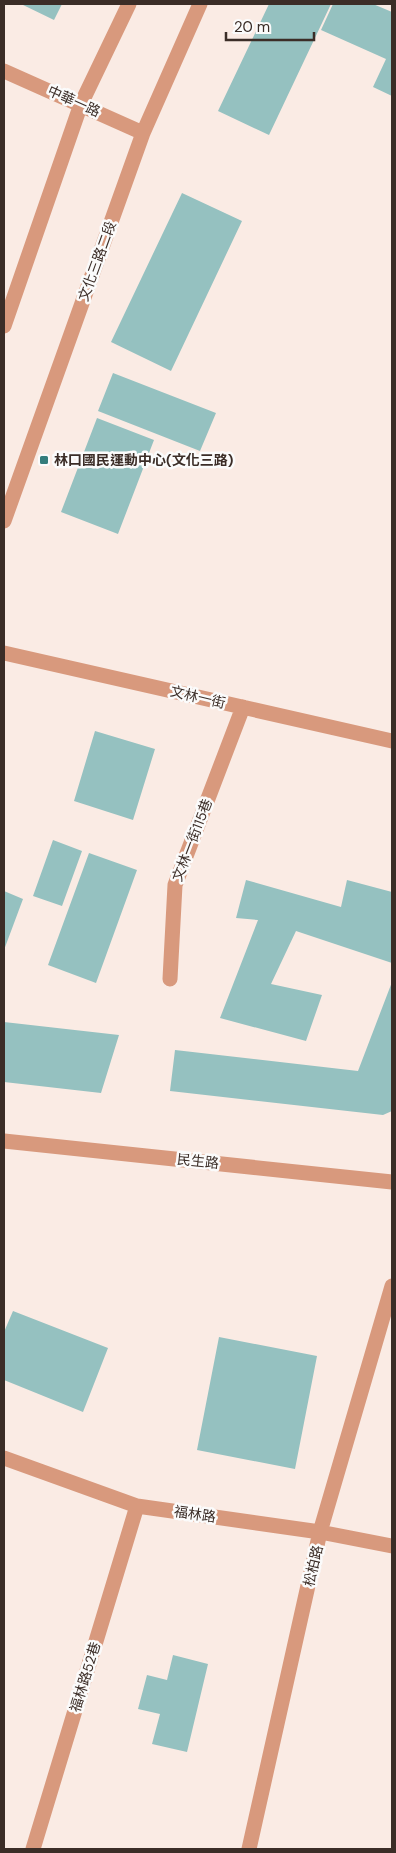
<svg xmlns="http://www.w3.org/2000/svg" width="396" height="1853" font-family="'DM Sans','Noto Sans TC',sans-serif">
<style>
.building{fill:#95c1c0}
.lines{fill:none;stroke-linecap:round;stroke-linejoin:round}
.minor{stroke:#d8997d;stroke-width:15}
.poi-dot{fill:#347d7c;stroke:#fbfbfb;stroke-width:2}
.labels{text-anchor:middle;stroke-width:5;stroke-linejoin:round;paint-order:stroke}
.street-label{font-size:14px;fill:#3b2d27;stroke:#fbfbfb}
.poi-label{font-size:14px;font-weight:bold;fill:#3b2d27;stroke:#fbfbfb;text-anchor:start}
</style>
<rect width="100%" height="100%" fill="#faebe4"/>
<!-- building -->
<path class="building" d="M21,4h41l-8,16z
M269,4h62l-62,131 -51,-24z
M333,4h40l19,8v84l-19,-9 13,-28 -65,-29z
M182,193l60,28 -71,150 -60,-29z
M113,373l103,40 -16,38 -102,-40z
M97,418l57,22 -36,94 -57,-22z
M95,731l60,18 -22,71 -59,-19z
M53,840l29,11 -20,55 -29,-10z
M89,853l48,17 -41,113 -48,-18z
M246,880l95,27 6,-27 45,12v71l-96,-32 -25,53 51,11 -16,46 -86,-23 38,-98 -22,-2z
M4,891l19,8 -19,51z
M392,982v129l-9,4 -213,-24 5,-41 183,21z
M4,1022l115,13 -18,58 -97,-11z
M13,1311l95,37 -25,64 -79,-32v-48z
M219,1337l98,19 -22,113 -98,-19z
M173,1655l35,9 -21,88 -35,-8 8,-30 -22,-5 9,-34 20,5z"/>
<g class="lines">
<!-- minor -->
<path class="minor" d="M4,71l139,62
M4,326l77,-222 48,-100
M4,521l139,-388 57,-129
M4,653l388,88
M170,979l5,-94 68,-178
M4,1141l388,41
M4,1458l133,48 183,26 72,14
M33,1849l104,-343
M249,1849l71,-317 72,-246"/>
</g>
<!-- markers -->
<rect class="poi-dot" x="39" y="455" width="10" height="10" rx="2.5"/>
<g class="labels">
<!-- street labels -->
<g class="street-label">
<text transform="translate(74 101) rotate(24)" y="5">中華一路</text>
<text transform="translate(97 261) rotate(-70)" y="5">文化三路二段</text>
<text transform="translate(198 697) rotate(13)" y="5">文林一街</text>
<text transform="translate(192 840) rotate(-69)" y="5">文林一街115巷</text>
<text transform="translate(198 1161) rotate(6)" y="5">民生路</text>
<text transform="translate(195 1514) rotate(8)" y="5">福林路</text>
<text transform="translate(313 1566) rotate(-77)" y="5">松柏路</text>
<text transform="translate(85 1677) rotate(-73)" y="5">福林路52巷</text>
</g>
<!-- poi labels -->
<g class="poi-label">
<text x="54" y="465">林口國民運動中心(文化三路)</text>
</g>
</g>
<!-- border -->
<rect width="396" height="1853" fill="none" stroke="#3b2d27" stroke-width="10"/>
<!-- scale -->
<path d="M226 32v8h88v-8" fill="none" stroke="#3b2d27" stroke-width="2.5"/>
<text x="234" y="32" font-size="15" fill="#3b2d27" stroke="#fbfbfb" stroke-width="4" paint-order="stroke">20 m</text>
</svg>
